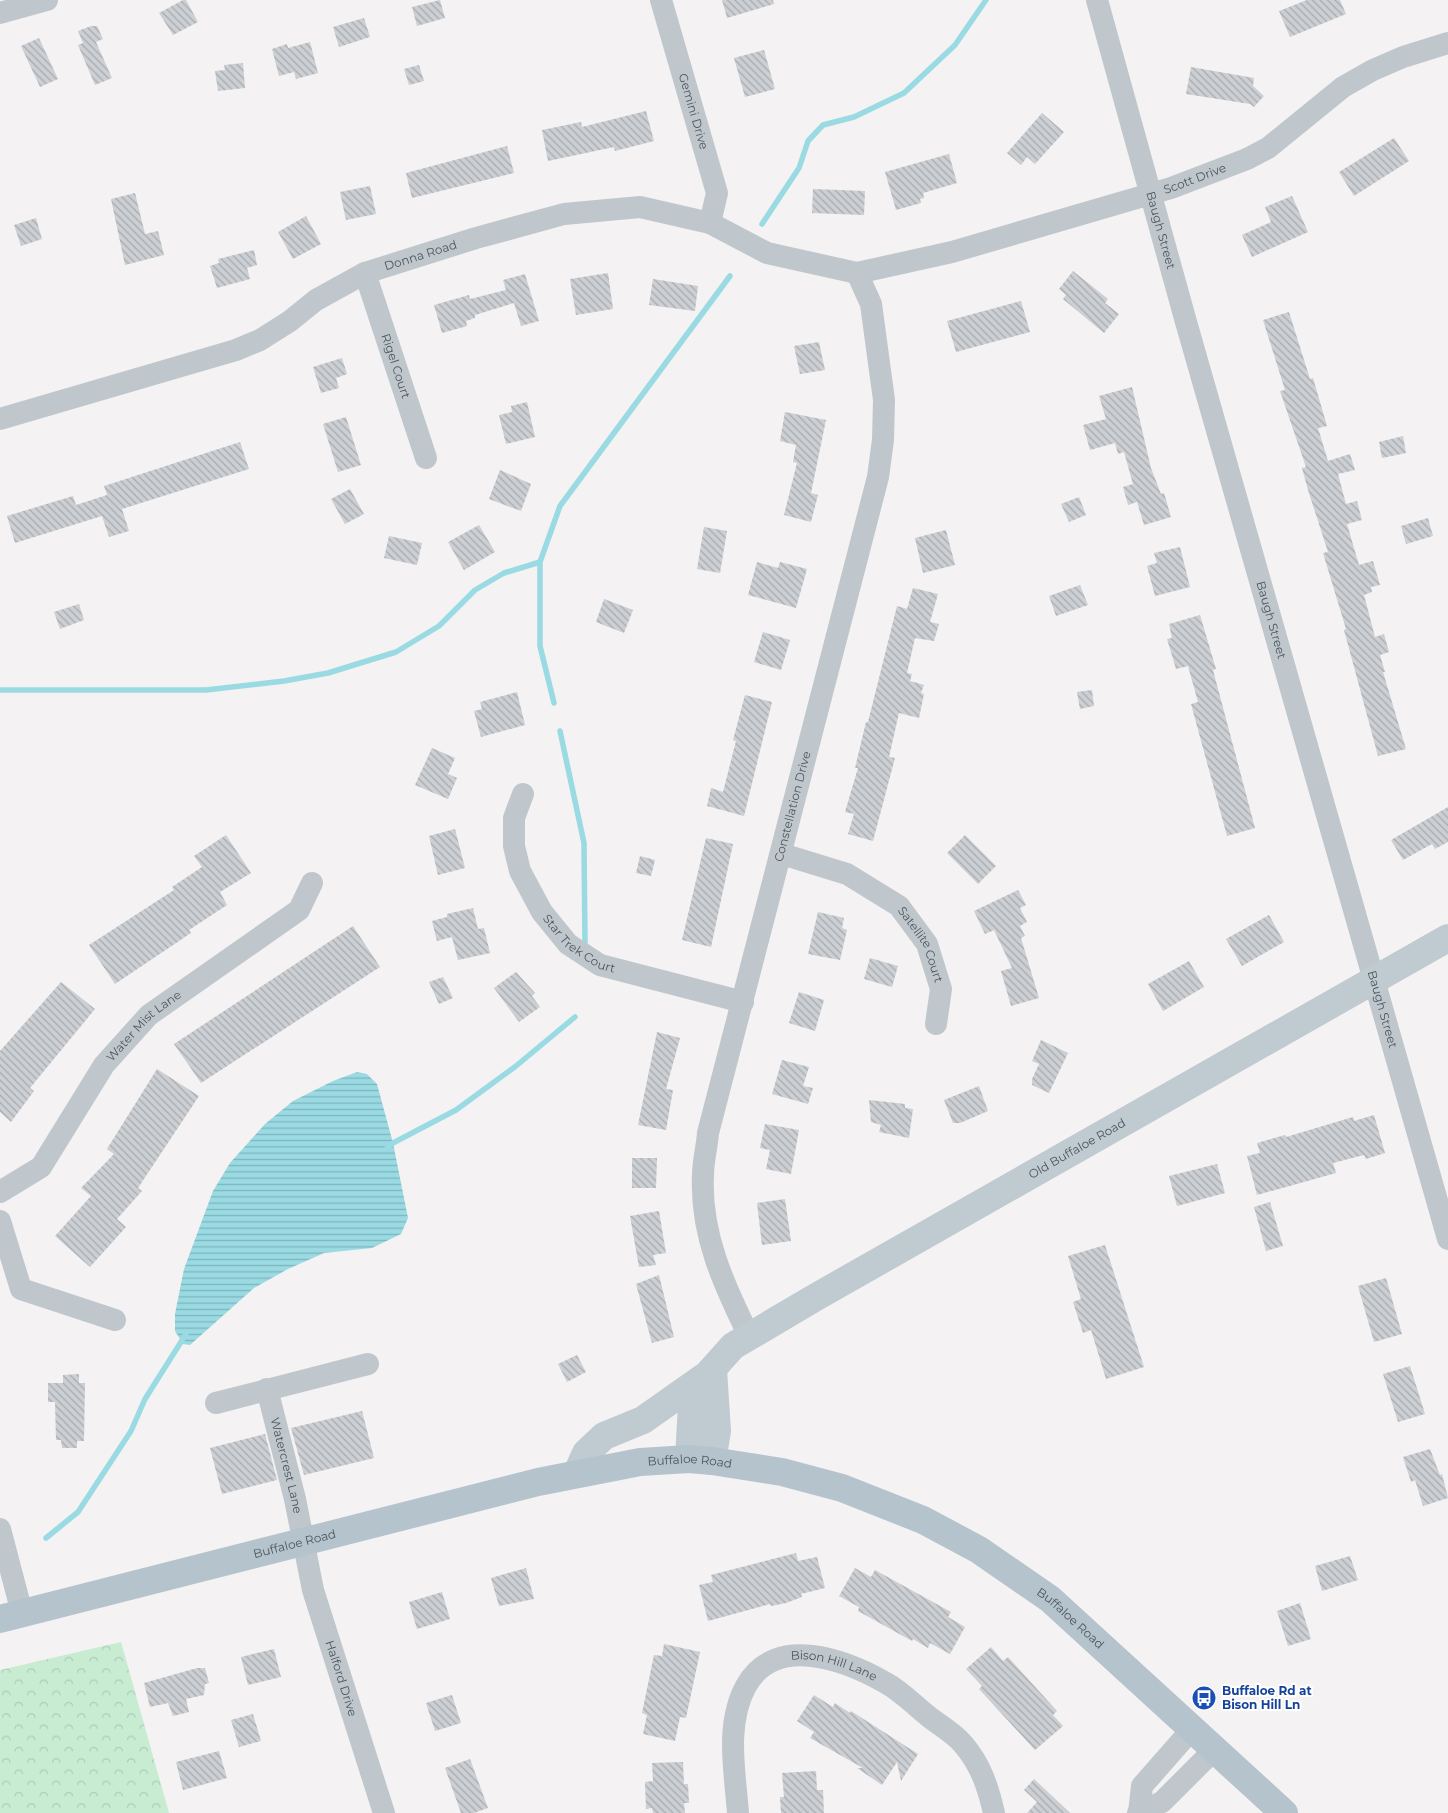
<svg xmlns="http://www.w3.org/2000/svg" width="1448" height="1813" font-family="Montserrat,sans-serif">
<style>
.forest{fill:url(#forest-crowns)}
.water{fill:url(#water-rules)}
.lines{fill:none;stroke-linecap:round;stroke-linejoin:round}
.stream{stroke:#99dae3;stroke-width:5.5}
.building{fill:url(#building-back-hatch)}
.street{stroke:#bfc7cd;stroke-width:22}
.secondary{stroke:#c0cad1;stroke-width:28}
.primary{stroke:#b5c3cd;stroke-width:28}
.labels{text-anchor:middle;stroke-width:4;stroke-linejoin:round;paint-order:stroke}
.street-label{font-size:12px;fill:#4c565d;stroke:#fff}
.transit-label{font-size:12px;font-weight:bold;fill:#164399;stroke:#fff;text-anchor:start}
</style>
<defs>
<pattern id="forest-crowns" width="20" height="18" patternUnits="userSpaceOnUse" patternTransform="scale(1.25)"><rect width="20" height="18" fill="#c7ecd2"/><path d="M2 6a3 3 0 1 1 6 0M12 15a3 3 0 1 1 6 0" fill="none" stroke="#adccb7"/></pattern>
<pattern id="water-rules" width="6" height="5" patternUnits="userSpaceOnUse" patternTransform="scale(1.25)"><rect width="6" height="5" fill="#99dae3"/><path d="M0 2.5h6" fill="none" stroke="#7fb4bb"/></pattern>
<pattern id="building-back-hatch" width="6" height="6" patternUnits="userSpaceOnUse" patternTransform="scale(1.25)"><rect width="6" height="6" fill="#cccfd3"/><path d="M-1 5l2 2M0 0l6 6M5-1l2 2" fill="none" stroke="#a8abae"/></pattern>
</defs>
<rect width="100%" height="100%" fill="#f4f2f2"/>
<!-- forest -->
<path class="forest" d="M121,1642l48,171h-169v-143z"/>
<!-- water -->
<path class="water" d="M357,1072l10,2 10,10 16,59 15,75 -7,16 -29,14 -48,5 -36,16 -34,19 -64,57 -7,-1 -8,-13v-17l9,-45 29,-78 17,-28 35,-39 28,-23 40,-20z"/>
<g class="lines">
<!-- stream -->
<path class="stream" d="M762,224l37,-56 9,-27 15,-16 31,-8 50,-24 51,-48 31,-45
M0,690h206l78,-9 44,-8 68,-21 43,-26 36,-36 29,-17 36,-11
M554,703l-14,-57v-84l20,-56 170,-230
M560,731l24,112 1,103
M387,1148l6,-5 63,-33 60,-44 59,-49
M46,1538l32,-26 53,-81 14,-32 41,-65"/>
</g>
<!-- building -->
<path class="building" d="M183,0h3l12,22 -25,13 -14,-22z
M440,0l5,18 -28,8 -5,-19z
M722,0h51l1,4 -47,14z
M1307,0h33l6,14 -56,23 -11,-26z
M364,18l6,19 -31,10 -6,-20z
M91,26h6l6,13 -7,3 16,36 -17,7 -17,-40 5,-2 -5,-12z
M39,38l19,41 -18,8 -19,-41z
M310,42l8,31 -22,6 -2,-7 -15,4 -7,-27 15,-5 1,4z
M764,50l11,39 -30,8 -11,-39z
M243,63l2,25 -27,3 -3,-20 10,-1 -1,-5z
M419,65l5,16 -15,4 -5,-16z
M1191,67l63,11 -1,8 11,10 -10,11 -4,-3 -64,-10z
M646,111l8,30 -39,10 -1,-4 -66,14 -6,-31 39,-8 1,5z
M1042,113l22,19 -29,32 -8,-7 -6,8 -14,-12z
M1394,138l15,23 -55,35 -15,-24z
M507,146l7,27 -102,25 -6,-25z
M949,154l8,29 -34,10 1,5 -4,1 1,4 -25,7 -11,-38z
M370,186l6,28 -30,6 -6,-28z
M813,189l52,2 -1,24 -52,-2z
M135,193l10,41 13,-3 6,24 -39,10 -14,-66z
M1292,196l16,36 -56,25 -10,-22 29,-13 -6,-15z
M306,216l15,28 -28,15 -15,-27z
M36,218l6,21 -21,7 -7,-21z
M254,250l3,15 -10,3 3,11 -33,9 -7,-22 9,-3 -1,-4z
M1073,271l35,28 -3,4 14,11 -15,19 -41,-34 3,-4 -7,-6z
M608,273l5,36 -37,6 -6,-36z
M525,274l14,47 -18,5 -7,-23 -39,12v3l-9,3 1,5 -25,7 -8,-28 35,-10 1,4 36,-9 -3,-10z
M653,279l45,7 -3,25 -46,-6z
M1021,301l9,31 -74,20 -9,-31z
M1289,312l21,67 3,-1 14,48 -9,2 10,33 22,-7 5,16 -17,4 8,30 11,-3 5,19 -15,4 12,41 14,-4 7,24 -9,2 1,5 -8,3 11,42 9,-3 5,18 -9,3 5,17h-2l23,77 -28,7 -34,-126 2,-1 -23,-76 5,-1 -20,-62 -6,-22 4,-1 -26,-76 5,-1 -22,-70z
M819,342l6,28 -25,4 -6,-28z
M342,358l5,16 -11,4 3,10 -18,5 -8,-26z
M1132,387l19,81 10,26 3,-1 7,24 -27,8 -7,-23 -9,3 -5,-18 10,-3 -9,-32 -6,2 -3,-11 -25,7 -7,-25 23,-6 -7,-23z
M527,402l8,35 -29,7 -7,-29 13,-3 -1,-6z
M785,412l41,8 -15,73 7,2 -7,27 -27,-7 13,-52 -4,-1 3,-17 -16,-4z
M346,417l15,48 -23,7 -15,-48z
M1403,436l3,17 -24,5 -3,-16z
M240,442l9,27 -127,40 7,22 -20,6 -7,-21 -87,27 -8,-27 66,-20 3,9 31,-10 -3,-9z
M500,470l31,14 -10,27 -32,-12z
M350,489l14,25 -19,10 -14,-25z
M1079,497l7,18 -17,7 -8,-18z
M1428,518l5,18 -27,8 -5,-18z
M479,525l16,27 -31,18 -16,-28z
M704,527l23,4 -7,42 -23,-4z
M946,530l9,35 -32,8 -8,-35z
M389,536l33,7 -5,22 -33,-7z
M1180,547l10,40 -35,9 -8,-30 10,-3 -3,-10z
M757,562l21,6 2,-6 27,7 -11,39 -48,-13z
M1080,585l8,20 -32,11 -7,-20z
M913,588l25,6 -8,28 9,2 -5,17 -19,-3 -8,35 5,1 -2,7 14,4 -3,8 3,1 -5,24 -20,-5 -10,44 6,1 -22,83 -25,-7 6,-20 -9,-2 13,-44h-3l11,-46h2l29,-116 10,3z
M604,599l29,11 -9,23 -28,-11z
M79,604l5,16 -24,9 -6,-17z
M1200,615l16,54 -3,1 42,158 -28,8 -36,-132 7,-2 -10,-36 -12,3 -9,-30 5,-1 -3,-14z
M763,632l27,8 -9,30 -27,-8z
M1092,690l2,16 -14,3 -3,-17z
M517,692l8,33 -44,12 -7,-26 8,-2 -2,-7z
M745,695l27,7 -28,114 -37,-10 4,-18 12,4 13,-51 -3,-1z
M432,748l23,10 -7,16 9,4 -9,21 -33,-14z
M1448,807v35l-13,7 -3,-5 -29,16 -12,-20z
M455,829l10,39 -27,7 -9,-39z
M226,835l25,38 -31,19 7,13 -38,25 2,3 -76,51 -26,-39 85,-55 -2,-3 30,-20 -8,-11z
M965,835l31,31 -18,18 -31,-31z
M706,838l27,6 -22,103 -29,-7z
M640,856l15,4 -4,16 -15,-3z
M1018,890l8,15 -6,3 7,14 -7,4 5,10 -4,2 18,60 -28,8 -10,-35 11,-3 -18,-38 -9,4 -11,-23z
M473,908l5,21 6,-1 6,25 -32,7 -6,-23 -15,4 -5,-20 15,-4v-3z
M818,912l26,6 -2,10 5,2 -7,30 -32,-6z
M1269,915l15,27 -42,24 -16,-27z
M353,926l27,41 -179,116 -27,-39z
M870,958l28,8 -6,21 -28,-8z
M1189,961l15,26 -41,24 -15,-27z
M516,972l19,21 -3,3 8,11 -21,15 -25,-34z
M443,977l10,21 -14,6 -10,-22z
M61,982l34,27 -65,79 4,3 -23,31 -11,-10v-61z
M799,992l25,8 -9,31 -26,-8z
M657,1032l23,6 -14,51 7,1 -7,40 -28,-5z
M1041,1040l27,13 -19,40 -17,-8v-6l7,-15 -7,-3z
M782,1060l27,7 -6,19 10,2 -5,16 -36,-10z
M157,1069l42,27 -61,92 4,3 -25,28 9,8 -36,40 -35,-31 36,-40 -10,-8 33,-34 -7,-5z
M979,1086l9,25 -28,12h-7l-9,-23z
M869,1100l36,4v4l8,1 -4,29 -30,-6 2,-7 -10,-3z
M1374,1115l11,38 -19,6 -2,-4 -31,8 3,10 -79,22 -10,-39 13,-3 -3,-10 28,-8 1,2 67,-20 1,4z
M765,1124l34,6 -8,44 -25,-5 4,-19 -10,-2z
M632,1158h25l-1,30h-24z
M1217,1164l8,29 -48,13 -8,-30z
M785,1199l6,42 -29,4 -5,-42z
M1270,1202l13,44 -17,5 -12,-44z
M659,1211l7,42 -13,2 3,10 -17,2 -9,-51z
M1105,1245l39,122 -38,12 -15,-49 -8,3 -10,-31 8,-3 -13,-43z
M659,1275l15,62 -22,6 -16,-59z
M1386,1278l16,56 -28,8 -16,-56z
M577,1355l9,17 -19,10 -9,-18z
M1410,1366l15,48 -27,8 -15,-48z
M79,1374v9h6l-1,58h-7v7h-15l-1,-8h-5l-1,-38h-7v-19h15v-8z
M362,1411l12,47 -70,17 -13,-47z
M265,1434l12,46 -55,14 -12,-46z
M1430,1449l10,26 2,-1 6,24 -25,8 -8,-26 -4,2 -8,-25z
M796,1553l2,8 19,-4 8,31 -24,6 1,3 -16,6 -15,3 -1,-2 -62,17 -9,-36 14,-3 -2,-7z
M1350,1556l8,24 -36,11 -7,-25z
M526,1568l8,31 -35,7 -8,-28z
M855,1568l16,9 4,-7 76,42 -3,5 17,10 -15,27 -20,-11 -2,5 -15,-9 -1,2 -54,-30 1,-4 -20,-11z
M442,1592l8,27 -33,10 -8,-27z
M1300,1603l11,36 -23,7 -11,-35z
M664,1644l36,8 -14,66 -6,-1 -5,24 -32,-7 4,-19 -5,-2 12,-58 8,1z
M991,1647l12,14 5,-4 49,54 -4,4 10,11 -28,24 -56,-61 3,-3 -16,-17z
M274,1649l7,28 -33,8 -7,-28z
M197,1668h8l4,15 -4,1 -1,11 -18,4 3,13 -16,4 -5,-13 -18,4 -6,-24z
M452,1695l9,28 -26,8 -9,-28z
M814,1695l19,12 2,-4 15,10 1,-2 67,43 -17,27 -4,-19 -15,23 -25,-17h6l-53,-30 4,-6 -17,-11z
M253,1714l8,27 -22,6 -8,-27z
M219,1751l8,27 -44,12 -7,-28z
M470,1759l18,49 -14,5h-13l-16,-45z
M683,1762l1,22h4l1,19h-5l1,10h-32l-1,-5 -6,1 -1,-27 8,-1 -1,-18z
M816,1771l1,19h6l1,23h-43l-1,-16h4l-2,-24z
M1034,1779l36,34h-43l10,-11 -13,-12z"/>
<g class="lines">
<!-- street -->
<g class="street">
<path id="s1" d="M661,0l56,193 -7,30"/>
<path id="s2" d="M1097,0l89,322 262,917"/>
<path d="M0,13l47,-13"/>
<path id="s3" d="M365,273l61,185"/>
<path id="s4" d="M0,419l236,-69 24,-10 30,-19 26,-21 49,-27 111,-35 88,-24 76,-7 70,16 57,30 90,20 95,-21 219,-64 76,-29 21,-11 75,-61 30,-17 30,-13 45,-14"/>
<path id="s5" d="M523,794l-9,24v28l6,25 22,41 26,32 32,21 143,37"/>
<path id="s6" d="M782,854l65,20 52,32 28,38 14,45 -5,35"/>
<path id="s7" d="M0,1192l41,-25 63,-102 45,-50 150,-105 13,-27"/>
<path d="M0,1221l21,68 94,31"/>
<path id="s8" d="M749,1336c-25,-51 -49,-102 -46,-161 0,-14 4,-28 5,-42l170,-656 5,-37 1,-40 -13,-96 -14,-31"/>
<path id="s9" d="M267,1389l28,110 18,91 71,223"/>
<path d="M216,1403l152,-39"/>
<path d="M0,1529l22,84"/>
<path id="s10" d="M738,1813c-3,-41 -13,-89 8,-127 29,-53 100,-26 140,-3 15,8 28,22 42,33 11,9 26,17 35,28 18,21 25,43 31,69"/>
<path d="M1138,1813l24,-11 52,-52"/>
<path d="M1139,1813l3,-27 50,-57"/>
</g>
<!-- secondary -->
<g class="secondary">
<path id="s11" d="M689,1459l3,-55 6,-19 35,-39 83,-49 632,-359"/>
<path d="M712,1461l5,-30 -4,-61"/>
<path d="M577,1473l9,-20 18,-17 39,-16 61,-43"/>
</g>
<!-- primary -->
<path class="primary" id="s12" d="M0,1619l538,-137 102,-20 49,-3 23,2 70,11 60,16 81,32 56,30 71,49 234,214"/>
</g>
<!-- icons -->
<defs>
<symbol id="bus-disc" viewBox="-11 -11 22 22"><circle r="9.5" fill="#1a4fb4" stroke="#fff"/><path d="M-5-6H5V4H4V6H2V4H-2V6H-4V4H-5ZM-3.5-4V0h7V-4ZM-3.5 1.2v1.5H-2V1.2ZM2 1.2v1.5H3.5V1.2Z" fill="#fff"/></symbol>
</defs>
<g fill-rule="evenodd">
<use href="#bus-disc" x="1190" y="1684" width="28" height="28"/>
</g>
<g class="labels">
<!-- street labels -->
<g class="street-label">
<text dy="4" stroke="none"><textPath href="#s1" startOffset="116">Gemini Drive</textPath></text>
<text dy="4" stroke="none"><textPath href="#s4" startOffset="1260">Scott Drive</textPath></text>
<text dy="4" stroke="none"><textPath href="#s2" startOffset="239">Baugh Street</textPath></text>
<text dy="4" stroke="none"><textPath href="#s4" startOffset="455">Donna Road</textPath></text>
<text dy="4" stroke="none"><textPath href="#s3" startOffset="98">Rigel Court</textPath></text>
<text dy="4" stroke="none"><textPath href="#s2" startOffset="644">Baugh Street</textPath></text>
<text dy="4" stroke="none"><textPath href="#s8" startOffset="549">Constellation Drive</textPath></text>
<text dy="4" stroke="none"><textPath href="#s5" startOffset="176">Star Trek Court</textPath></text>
<text dy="4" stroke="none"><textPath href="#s6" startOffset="174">Satellite Court</textPath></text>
<text dy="4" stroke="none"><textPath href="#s2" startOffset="1049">Baugh Street</textPath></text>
<text dy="4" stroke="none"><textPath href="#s7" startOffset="224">Water Mist Lane</textPath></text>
<text dy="4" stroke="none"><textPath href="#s11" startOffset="524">Old Buffaloe Road</textPath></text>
<text dy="4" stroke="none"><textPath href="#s12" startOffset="709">Buffaloe Road</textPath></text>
<text dy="4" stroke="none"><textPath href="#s9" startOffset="79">Watercrest Lane</textPath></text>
<text dy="4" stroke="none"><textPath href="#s12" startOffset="304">Buffaloe Road</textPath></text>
<text dy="4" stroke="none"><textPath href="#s12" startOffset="1129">Buffaloe Road</textPath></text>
<text dy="4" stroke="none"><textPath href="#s10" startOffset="230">Bison Hill Lane</textPath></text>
<text dy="4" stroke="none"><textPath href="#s9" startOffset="299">Halford Drive</textPath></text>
</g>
<!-- transit labels -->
<g class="transit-label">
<text x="1222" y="1695">Buffaloe Rd at<tspan x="1222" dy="14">Bison Hill Ln</tspan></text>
</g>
</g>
</svg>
